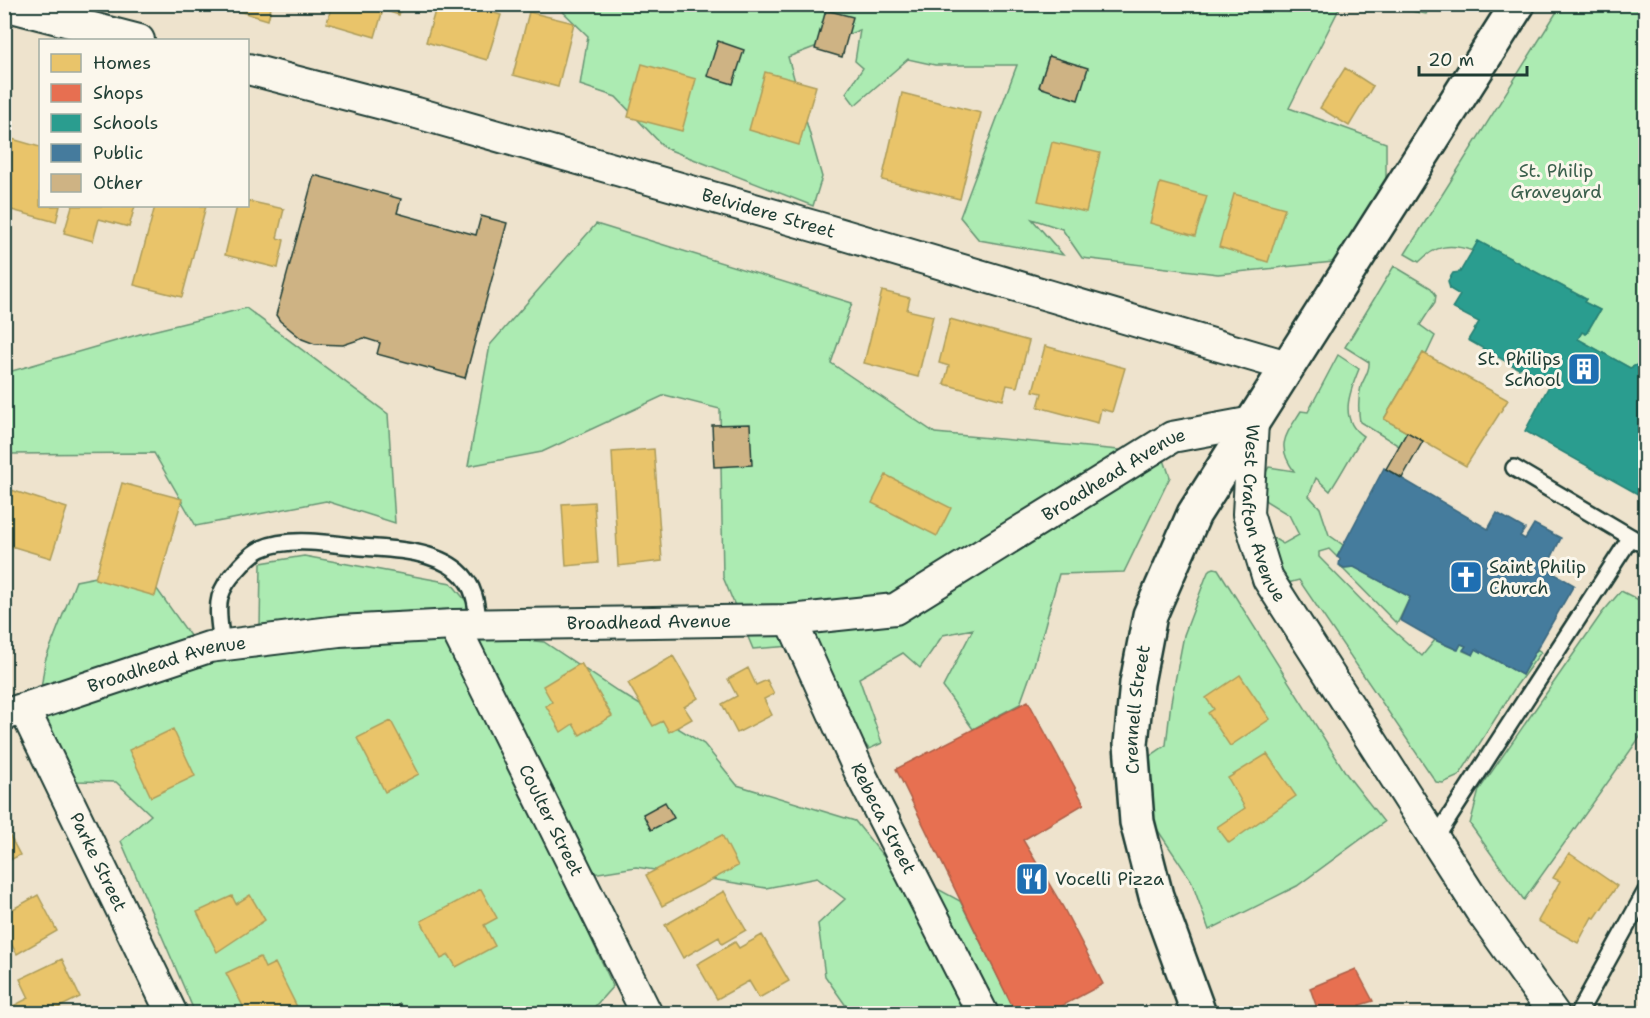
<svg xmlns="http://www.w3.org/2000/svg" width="1650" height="1018" font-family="'Shantell Sans',sans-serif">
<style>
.green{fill:#acebb2;stroke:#669473;stroke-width:1.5}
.homes{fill:#e9c46a;stroke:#ac9c5a;stroke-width:1.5}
.shops{fill:#e76f51;stroke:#ab6048;stroke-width:1.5}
.schools{fill:#2a9d8f;stroke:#278074;stroke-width:1.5}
.public{fill:#457b9d;stroke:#3a687e;stroke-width:1.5}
.building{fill:#ceb384;stroke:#1f3d34;stroke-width:1.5}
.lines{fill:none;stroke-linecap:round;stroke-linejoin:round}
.lane-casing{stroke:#1f3d34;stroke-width:20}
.street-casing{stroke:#1f3d34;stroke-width:34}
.secondary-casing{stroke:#1f3d34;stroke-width:38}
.lane{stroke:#fbf7ec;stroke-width:15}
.street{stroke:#fbf7ec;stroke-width:30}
.secondary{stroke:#fbf7ec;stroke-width:33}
.labels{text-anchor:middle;stroke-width:6;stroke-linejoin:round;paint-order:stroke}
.park-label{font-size:18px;fill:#3b604d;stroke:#fbf7ec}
.street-label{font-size:18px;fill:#1f3d34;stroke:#fbf7ec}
.poi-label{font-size:18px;fill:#1f3d34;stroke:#fbf7ec;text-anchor:start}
</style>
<rect width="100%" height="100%" fill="#eee3cd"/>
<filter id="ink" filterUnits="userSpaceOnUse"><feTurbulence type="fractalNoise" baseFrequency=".0167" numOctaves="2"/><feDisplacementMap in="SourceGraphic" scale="12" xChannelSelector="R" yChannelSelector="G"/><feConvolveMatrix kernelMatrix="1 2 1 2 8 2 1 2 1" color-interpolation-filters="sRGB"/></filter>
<g filter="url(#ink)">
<!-- green -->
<path class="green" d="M556,5h785l-52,103 97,35v51l-43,67 -125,13 -136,-16 -20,-29 -30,-10 31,36 -84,-15 -19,-23 57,-152h-82l-27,-6 -53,46 -9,-12 17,-25 -8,-7 5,-31 -72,27 34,120 -9,29 -148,-58 -49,-51 -36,-12 8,-49z
M1380,5h51l-5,9z
M1561,5h84l1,348 -7,11 -9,4 -52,-29 4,-7 4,2 14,-24 -16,-8 2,-3 -108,-58 -5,10c-23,-8 -37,-6 -54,11l-14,-8z
M596,224l256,79 -21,60 104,70 227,21 8,23 -46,95 -65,2 -25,91 -14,39 -47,25 -30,-42 30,-58 -30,6 -23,33 -17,-15 -44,25 23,65 -13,6 -77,-103 -39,3 -30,-72 -3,-168 -55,-14 -123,57 -74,14 22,-121z
M1394,266l37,22 5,7 -1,7 -15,23 15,11 -9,19 -3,-2 -39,66 23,13 -8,14 -39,-24c-2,-13 -2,-24 1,-36 3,-8 9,-15 8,-24l-24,-15z
M246,308l142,106 7,109 -69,-22 -130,25 -42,-73 -149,1v-81l135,-39z
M1338,355l21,14c-9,22 -21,51 4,67 -12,19 -21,37 -33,55l-14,-13 -7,18 11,12 9,27 14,10 -6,12 -8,-8 -10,3v5l60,61 43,38 13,-16 22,10 4,-6 5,2 -3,5 10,4 3,-6 46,26 15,-26 4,3 -25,34 -57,90 -16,7 -7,-1 -137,-202 -15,4 -14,-48 13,8 16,-9 -10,-20 -23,-14 -8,-14 11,-20 25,4c-19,-26 -8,-36 7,-60l7,1z
M304,556l147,27 45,54 48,5 75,50 85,52 33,41 118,36 33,41 72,39 56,112h-165l-26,-37 -7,-52 27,-25 -28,-21 -51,10 -130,-21 -50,8 -32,-17 59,128 -24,27h-394l-74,-172 30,-26 -35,-33 -40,-1 -43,-35 12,-85 31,-80 66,-13 51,72 67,-11 1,-66z
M1340,566l4,2 10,-1 56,30 -13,27z
M1214,568l4,1 129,206 37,47 -87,64 -88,44 -18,-50 -48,-72v-47l23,-16 5,-43 13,-67 22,-58 3,-7z
M1621,591l24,12v127l-121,170 -54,-76 9,-34 123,-177z"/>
<!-- homes -->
<path class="homes" d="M215,4h57l-4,16z
M332,4h70l-3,11 -16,-5 -8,27 -48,-14z
M437,4h48l-2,6 18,5 -14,45 -61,-18z
M529,12l45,11 -16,64 -45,-12z
M642,64l54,15 -14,52 -54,-14z
M1345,68l28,18 -24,40 -29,-18z
M765,72l51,14 -17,59 -50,-15z
M902,93l79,20 -21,86 -78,-19z
M5,137l35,10v59h20l-4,16 -52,-14z
M1052,142l48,11 -14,59 -48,-11z
M1160,183l47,13 -12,40 -45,-13z
M1234,194l51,14 -17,54 -49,-15z
M248,201l36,8 -7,29 7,2 -6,28 -53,-13 12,-49h11z
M72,206h63l-6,21 -30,-8 -6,22 -29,-8z
M155,206h51l-24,91 -48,-12z
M882,291l28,7 -3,12 26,6 -15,61 -54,-14z
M950,319l79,22 -12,46 -10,-2 -4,15 -59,-16 5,-18 -10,-3z
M1045,346l80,22 -13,44 -11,-3 -3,14 -60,-16 4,-14 -9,-2z
M1423,353l85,47 -42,66 -82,-47z
M654,449l8,112 -44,5 -6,-114z
M886,475l65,33 -14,28 -65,-33z
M122,483l60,16 -27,97 -60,-17z
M8,489l59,19 -16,50 -47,-14v-44z
M594,502l4,61 -32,3 -4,-62z
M673,656l25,42 -14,9 8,12 -23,13 -6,-11 -10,5 -25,-43z
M581,663l31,53 -32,19 -7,-11 -12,8 -15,-26 6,-4 -9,-16z
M748,668l8,17 11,-5 7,14 -10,5 8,16 -35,18 -15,-29 15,-8 -9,-17z
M1240,675l30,44 -40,27 -22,-33 6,-4 -8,-11z
M391,721l28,53 -34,18 -28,-54z
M173,729l22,47 -44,21 -22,-47z
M1267,754l29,42 -67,47 -12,-16 28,-19 -17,-30z
M4,825l16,30 -16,8z
M722,835l16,31 -76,40 -16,-31z
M1569,853l48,33 -22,32 -3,-1 -14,26 -40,-22 22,-40 -7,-3z
M481,889l16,29 -13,7 11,21 -39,21 -7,-12 -8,4 -20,-38z
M724,891l22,39 -24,14 -3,-7 -36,21 -18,-33z
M38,895l19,36 -40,23 -13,-23v-17z
M250,895l15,25 -48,32 -20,-40 35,-16 4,8z
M762,935l27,46 -30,17 -10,-17 -32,18 -20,-35 38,-22 4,6z
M260,957l5,11 10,-5 22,44 -13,7h-37l-21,-41z
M62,959l18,38 -34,17h-29l-4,-8 16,-8 -9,-19z"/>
<!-- shops -->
<path class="shops" d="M1028,701l56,103 -61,36 40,67 40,77 -56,30h-31l-120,-245z
M1356,969l17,32 -13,4 3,9h-44l-9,-26z"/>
<!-- schools -->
<path class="schools" d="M1478,241l108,58 -2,3 16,8 -14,24 -4,-2 -4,7 52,29 9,-4 7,-11v139l-3,5 -118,-66 26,-49 -31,-15 -1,2 -51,-29 11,-18 -27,-14 8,-13 -10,-6 -2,-8 5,-8 7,-1z"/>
<!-- public -->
<path class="public" d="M1384,468l104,61 9,-16 28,16 -5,7 5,3 9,-15 27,14 -15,31 28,16 -52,90 -46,-26 -3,6 -10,-5 3,-4 -5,-2 -3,6 -23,-10 -35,-20 10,-23 -56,-30 -10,1 -5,-3 1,-6 -3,-2z"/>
<!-- building -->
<path class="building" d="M826,10l27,7 -11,40 -27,-8z
M718,41l26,9 -11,34 -26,-8z
M1049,56l39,12 -10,32 -39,-13z
M314,175l87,24 -4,14 79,22 5,-19 26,7 -42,155 -88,-24 3,-11 -16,-5 -21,7 -28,-1 -13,-5 -22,-18 -4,-6z
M750,424l2,41 -38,2 -2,-42z
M1407,432l16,9 -21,37 -16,-9z
M665,802l9,16 -23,12 -8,-16z
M400,1004l5,10h-23z"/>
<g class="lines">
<defs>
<path id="lane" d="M1514,468l132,78
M222,647c-1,-16 -6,-35 -2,-50 3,-10 10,-20 17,-27 7,-8 15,-17 24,-21 28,-13 70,-5 100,-2 31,2 72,3 97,24 17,14 19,34 20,54
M1435,839l196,-302
M1578,1014l68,-123"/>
<g id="street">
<path d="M4,5l135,35"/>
<path id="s1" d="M248,69l169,44 400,114 470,139"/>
<path id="s2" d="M791,620l71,157 121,237"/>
<path id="s3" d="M454,625l193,389"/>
<path id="s4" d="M24,709l148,305"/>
<path id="s5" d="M4,715l205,-68 130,-16 115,-6 337,-5 104,-11 277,-172 81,-15 -5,92 20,65 212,331 74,104"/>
</g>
<g id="secondary">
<path id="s6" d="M1199,1014l-43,-118 -19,-74 -6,-78 6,-61 13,-68 44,-101 324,-510"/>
</g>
</defs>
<!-- lane casing -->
<use href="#lane" class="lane-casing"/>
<!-- street casing -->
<use href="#street" class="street-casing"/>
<!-- secondary casing -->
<use href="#secondary" class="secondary-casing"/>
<!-- lane -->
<use href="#lane" class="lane"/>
<!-- street -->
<use href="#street" class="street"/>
<!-- secondary -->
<use href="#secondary" class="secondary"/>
</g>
</g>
<!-- icons -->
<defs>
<symbol id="building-square" viewBox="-11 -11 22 22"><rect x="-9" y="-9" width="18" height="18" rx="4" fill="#1f6fb2" stroke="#fbf7ec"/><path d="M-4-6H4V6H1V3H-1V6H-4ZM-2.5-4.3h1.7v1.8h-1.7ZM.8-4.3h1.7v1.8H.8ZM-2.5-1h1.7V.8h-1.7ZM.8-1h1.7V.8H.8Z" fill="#fff"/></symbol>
<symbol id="church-square" viewBox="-11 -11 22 22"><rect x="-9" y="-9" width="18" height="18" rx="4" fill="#1f6fb2" stroke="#fbf7ec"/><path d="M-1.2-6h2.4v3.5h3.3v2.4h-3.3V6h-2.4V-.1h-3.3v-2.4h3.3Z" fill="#fff"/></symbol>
<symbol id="restaurant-square" viewBox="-11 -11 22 22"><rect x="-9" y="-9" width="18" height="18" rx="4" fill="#1f6fb2" stroke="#fbf7ec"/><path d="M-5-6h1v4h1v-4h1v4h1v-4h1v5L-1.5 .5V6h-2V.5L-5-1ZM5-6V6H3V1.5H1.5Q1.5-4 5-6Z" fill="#fff"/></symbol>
</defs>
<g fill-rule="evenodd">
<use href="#building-square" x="1565" y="350" width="38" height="38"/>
<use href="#church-square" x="1447" y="558" width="38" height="38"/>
<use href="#restaurant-square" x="1013" y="860" width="38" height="38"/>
</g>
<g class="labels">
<!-- park labels -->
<g class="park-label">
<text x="1556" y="177">St. Philip<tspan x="1556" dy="21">Graveyard</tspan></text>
</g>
<!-- street labels -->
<g class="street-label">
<text dy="6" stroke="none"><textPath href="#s1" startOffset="540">Belvidere Street</textPath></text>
<text dy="6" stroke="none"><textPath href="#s5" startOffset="1161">Broadhead Avenue</textPath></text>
<text dy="6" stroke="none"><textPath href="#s5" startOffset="1406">West Crafton Avenue</textPath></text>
<text dy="6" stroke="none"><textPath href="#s5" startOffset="657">Broadhead Avenue</textPath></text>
<text dy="6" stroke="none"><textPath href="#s5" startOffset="171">Broadhead Avenue</textPath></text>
<text dy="6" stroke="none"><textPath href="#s6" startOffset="315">Crennell Street</textPath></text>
<text dy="6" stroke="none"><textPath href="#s2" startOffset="219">Rebeca Street</textPath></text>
<text dy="6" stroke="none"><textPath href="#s3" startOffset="218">Coulter Street</textPath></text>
<text dy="6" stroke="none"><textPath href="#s4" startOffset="170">Parke Street</textPath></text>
</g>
<!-- poi labels -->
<g class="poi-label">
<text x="1561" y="365" text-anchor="end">St. Philips<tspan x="1561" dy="21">School</tspan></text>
<text x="1489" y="573">Saint Philip<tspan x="1489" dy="21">Church</tspan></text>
<text x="1055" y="885">Vocelli Pizza</text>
</g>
</g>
<!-- margin -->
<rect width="1650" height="1018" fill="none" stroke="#fbf7ec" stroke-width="24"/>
<rect x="12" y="12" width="1626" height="994" fill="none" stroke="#1f3d34" stroke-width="2" filter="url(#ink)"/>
<!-- legend -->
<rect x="39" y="39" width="210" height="168" fill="#fbf7ec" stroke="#a3ada2" stroke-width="1.5"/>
<rect x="51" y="54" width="30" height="18" fill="#e9c46a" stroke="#a3ada2" stroke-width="1.5"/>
<text x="93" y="69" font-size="18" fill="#1f3d34">Homes</text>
<rect x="51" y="84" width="30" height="18" fill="#e76f51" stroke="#a3ada2" stroke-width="1.5"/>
<text x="93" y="99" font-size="18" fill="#1f3d34">Shops</text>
<rect x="51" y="114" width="30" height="18" fill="#2a9d8f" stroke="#a3ada2" stroke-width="1.5"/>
<text x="93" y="129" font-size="18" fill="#1f3d34">Schools</text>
<rect x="51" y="144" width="30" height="18" fill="#457b9d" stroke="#a3ada2" stroke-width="1.5"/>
<text x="93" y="159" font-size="18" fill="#1f3d34">Public</text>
<rect x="51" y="174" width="30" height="18" fill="#ceb384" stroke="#a3ada2" stroke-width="1.5"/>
<text x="93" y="189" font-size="18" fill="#1f3d34">Other</text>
<!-- scale -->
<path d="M1419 66v9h108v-9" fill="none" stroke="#1f3d34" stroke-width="3"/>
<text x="1428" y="66" font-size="18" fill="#1f3d34" stroke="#fbf7ec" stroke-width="4.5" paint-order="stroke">20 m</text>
</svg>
